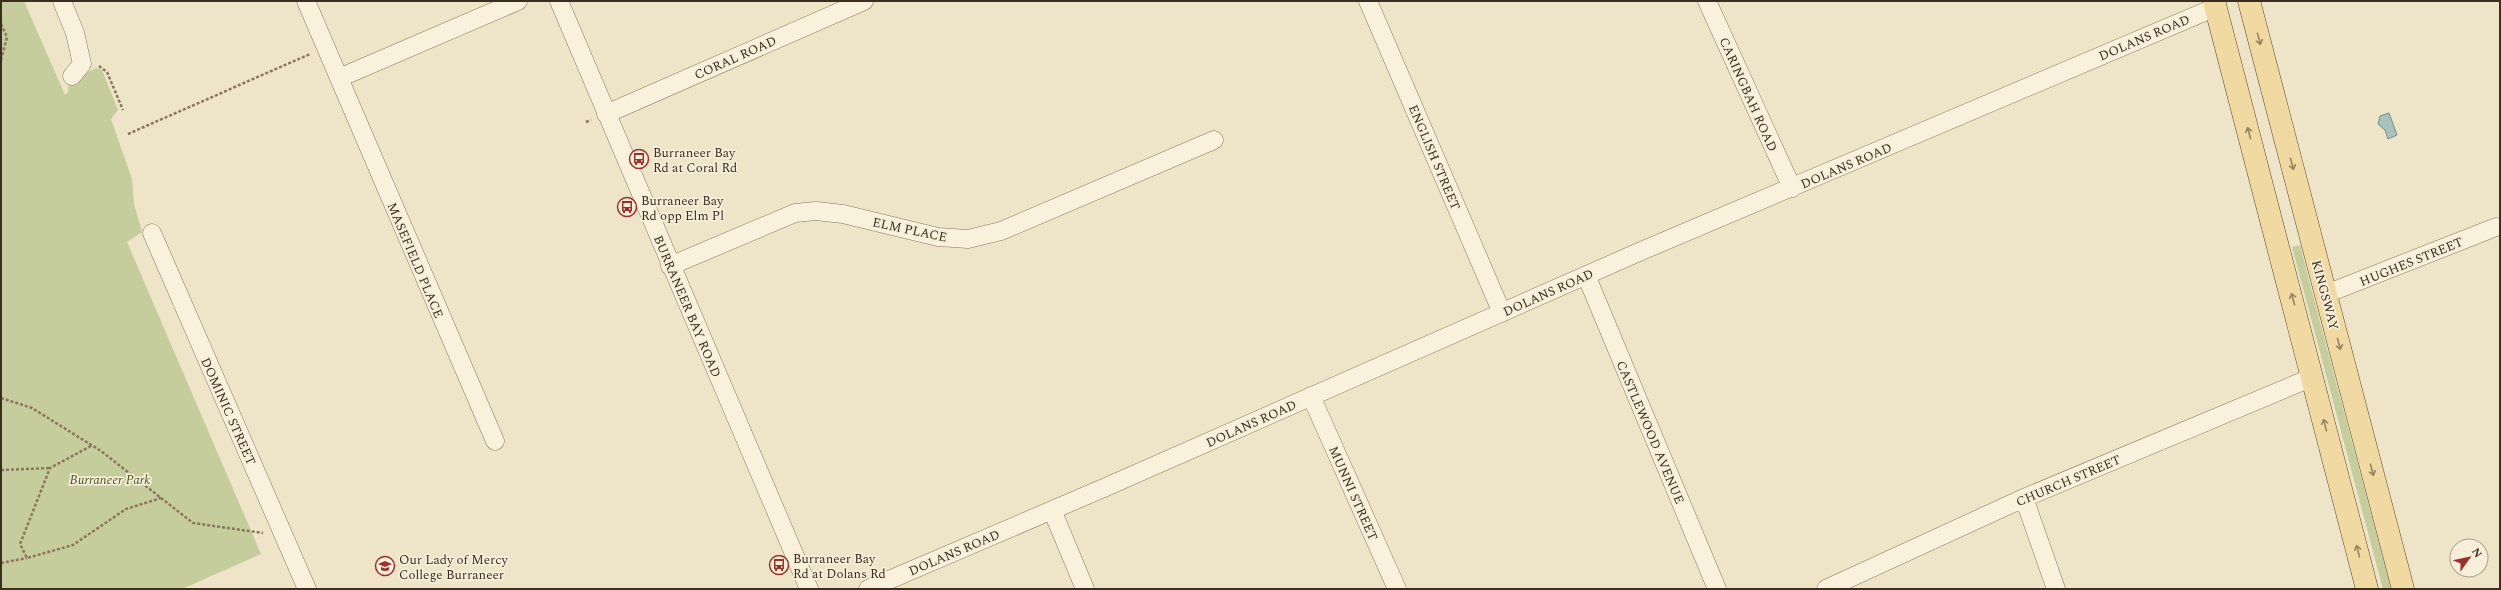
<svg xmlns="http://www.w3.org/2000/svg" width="2501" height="590" font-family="Spectral,serif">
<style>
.green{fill:#c5cd9c}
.water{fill:#a9c2bc;stroke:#6f918a}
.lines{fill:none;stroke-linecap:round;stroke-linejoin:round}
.minor-casing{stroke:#8a775d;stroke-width:19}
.major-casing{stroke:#584531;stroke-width:23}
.path{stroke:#8a775d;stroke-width:2.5;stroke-dasharray:3 2;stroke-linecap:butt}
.minor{stroke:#f9f1dc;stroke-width:18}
.major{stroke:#f0daa2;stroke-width:22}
.oneway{stroke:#968461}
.labels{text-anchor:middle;stroke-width:3.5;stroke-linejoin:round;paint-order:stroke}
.street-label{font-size:13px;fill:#3b2e20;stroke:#f6eed8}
.poi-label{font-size:13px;fill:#3b2e20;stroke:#f6eed8;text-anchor:start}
.park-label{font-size:13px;font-style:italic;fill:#495727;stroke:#f6eed8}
</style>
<rect width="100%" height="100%" fill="#eee4c8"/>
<!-- green -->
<path class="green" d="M1,1h23l41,94 3,-3 1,-12 28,-12 5,2 16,40 -7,9 21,60 2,25 8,28 -15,10 134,312 -79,35h-181z
M2300,245l12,47 79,297h-8l-91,-342z"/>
<!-- water -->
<path class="water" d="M2389,113l8,22 -9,4 -3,-9 -7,-6 2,-8z"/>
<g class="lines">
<defs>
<path id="minor" d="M62,1l13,32 7,31 -10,12
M306,1l33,77
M559,1l250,588
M1368,1l134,312
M1707,1l85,187
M606,114l258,-113
M152,233l155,356
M670,266l125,-53 21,-2 27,3 95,23 30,2 33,-8 213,-91
M1586,275l131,314
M2326,294l170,-67
M1311,396l86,193
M495,441l-156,-363 179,-77
M2024,498l32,91
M1052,510l33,79
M868,589l238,-102 533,-235 577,-245
M1826,589l198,-91 289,-121"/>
<path id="major" d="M2214,1l153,588
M2249,1l154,588"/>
</defs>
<!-- minor casing -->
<use href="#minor" class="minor-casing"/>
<!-- major casing -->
<use href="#major" class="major-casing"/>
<!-- path -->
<path class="path" d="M1,24l6,13 -6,23
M99,66l8,6 16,38
M586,122l5,-2
M128,134l182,-80
M1,398l31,10 69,43 92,72 70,10
M91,446l-41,22 -30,76 7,14 46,-13 53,-36 35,-11
M1,470l49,-2
M1,563l26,-5"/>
<!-- minor -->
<use href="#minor" class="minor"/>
<!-- major -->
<use href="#major" class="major"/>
</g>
<!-- one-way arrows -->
<defs><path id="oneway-shaft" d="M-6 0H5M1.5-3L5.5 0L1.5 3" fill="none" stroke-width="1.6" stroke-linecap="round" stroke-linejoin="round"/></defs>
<g class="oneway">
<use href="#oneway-shaft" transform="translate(2259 39) rotate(75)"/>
<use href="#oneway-shaft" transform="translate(2249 133) rotate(-105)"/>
<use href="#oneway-shaft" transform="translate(2292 164) rotate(75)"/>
<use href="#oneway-shaft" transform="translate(2293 299) rotate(-105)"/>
<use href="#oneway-shaft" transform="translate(2339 344) rotate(75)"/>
<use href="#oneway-shaft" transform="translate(2325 425) rotate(-104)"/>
<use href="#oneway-shaft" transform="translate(2372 470) rotate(75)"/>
<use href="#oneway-shaft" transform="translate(2358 551) rotate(-104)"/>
</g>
<!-- icons -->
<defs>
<symbol id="bus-ring" viewBox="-11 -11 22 22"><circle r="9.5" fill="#f6eed8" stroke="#99312e" stroke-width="1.5"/><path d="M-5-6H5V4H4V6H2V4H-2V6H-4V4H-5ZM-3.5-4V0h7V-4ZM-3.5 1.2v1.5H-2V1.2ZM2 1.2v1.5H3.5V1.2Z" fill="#99312e"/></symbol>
<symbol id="school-ring" viewBox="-11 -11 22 22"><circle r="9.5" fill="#f6eed8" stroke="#99312e" stroke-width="1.5"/><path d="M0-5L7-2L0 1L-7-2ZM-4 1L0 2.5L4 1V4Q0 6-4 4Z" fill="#99312e"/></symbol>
</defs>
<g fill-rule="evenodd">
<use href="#bus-ring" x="628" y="148" width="22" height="22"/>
<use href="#bus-ring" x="616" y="196" width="22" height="22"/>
<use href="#bus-ring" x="768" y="554" width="22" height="22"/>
<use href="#school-ring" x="374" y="555" width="22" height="22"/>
</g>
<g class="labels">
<!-- street labels -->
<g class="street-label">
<text transform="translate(2144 37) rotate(-23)" y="5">DOLANS ROAD</text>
<text transform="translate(735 57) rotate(-24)" y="5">CORAL ROAD</text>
<text transform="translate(1749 94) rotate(66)" y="5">CARINGBAH ROAD</text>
<text transform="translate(1435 157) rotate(67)" y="5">ENGLISH STREET</text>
<text transform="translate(1846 165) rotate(-23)" y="5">DOLANS ROAD</text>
<text transform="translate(910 229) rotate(12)" y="5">ELM PLACE</text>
<text transform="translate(416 260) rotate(67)" y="5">MASEFIELD PLACE</text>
<text transform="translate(2411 261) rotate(-22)" y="5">HUGHES STREET</text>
<text transform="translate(1548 292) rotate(-24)" y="5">DOLANS ROAD</text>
<text transform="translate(2326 295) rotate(75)" y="5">KINGSWAY</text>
<text transform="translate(688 306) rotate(67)" y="5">BURRANEER BAY ROAD</text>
<text transform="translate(229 411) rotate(66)" y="5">DOMINIC STREET</text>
<text transform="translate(1251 423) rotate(-24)" y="5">DOLANS ROAD</text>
<text transform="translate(1651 432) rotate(67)" y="5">CASTLEWOOD AVENUE</text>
<text transform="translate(2068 480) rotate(-23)" y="5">CHURCH STREET</text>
<text transform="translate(1354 493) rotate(66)" y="5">MUNNI STREET</text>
<text transform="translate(954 552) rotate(-23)" y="5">DOLANS ROAD</text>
</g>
<!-- poi labels -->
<g class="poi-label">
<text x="653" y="157">Burraneer Bay<tspan x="653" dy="15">Rd at Coral Rd</tspan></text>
<text x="641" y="205">Burraneer Bay<tspan x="641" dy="15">Rd opp Elm Pl</tspan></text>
<text x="793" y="563">Burraneer Bay<tspan x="793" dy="15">Rd at Dolans Rd</tspan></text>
<text x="399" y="564">Our Lady of Mercy<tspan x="399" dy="15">College Burraneer</tspan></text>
</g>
<!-- park labels -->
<g class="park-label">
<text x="110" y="484">Burraneer Park</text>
</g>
</g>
<!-- border -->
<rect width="2501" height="590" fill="none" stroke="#3b2e20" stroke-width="4"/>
<!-- north arrow -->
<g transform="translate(2469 558) rotate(57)"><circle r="19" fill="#f6eed8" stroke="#aba18e"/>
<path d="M0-3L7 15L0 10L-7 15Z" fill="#99312e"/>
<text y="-6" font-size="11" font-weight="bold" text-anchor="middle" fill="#3b2e20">N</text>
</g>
</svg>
